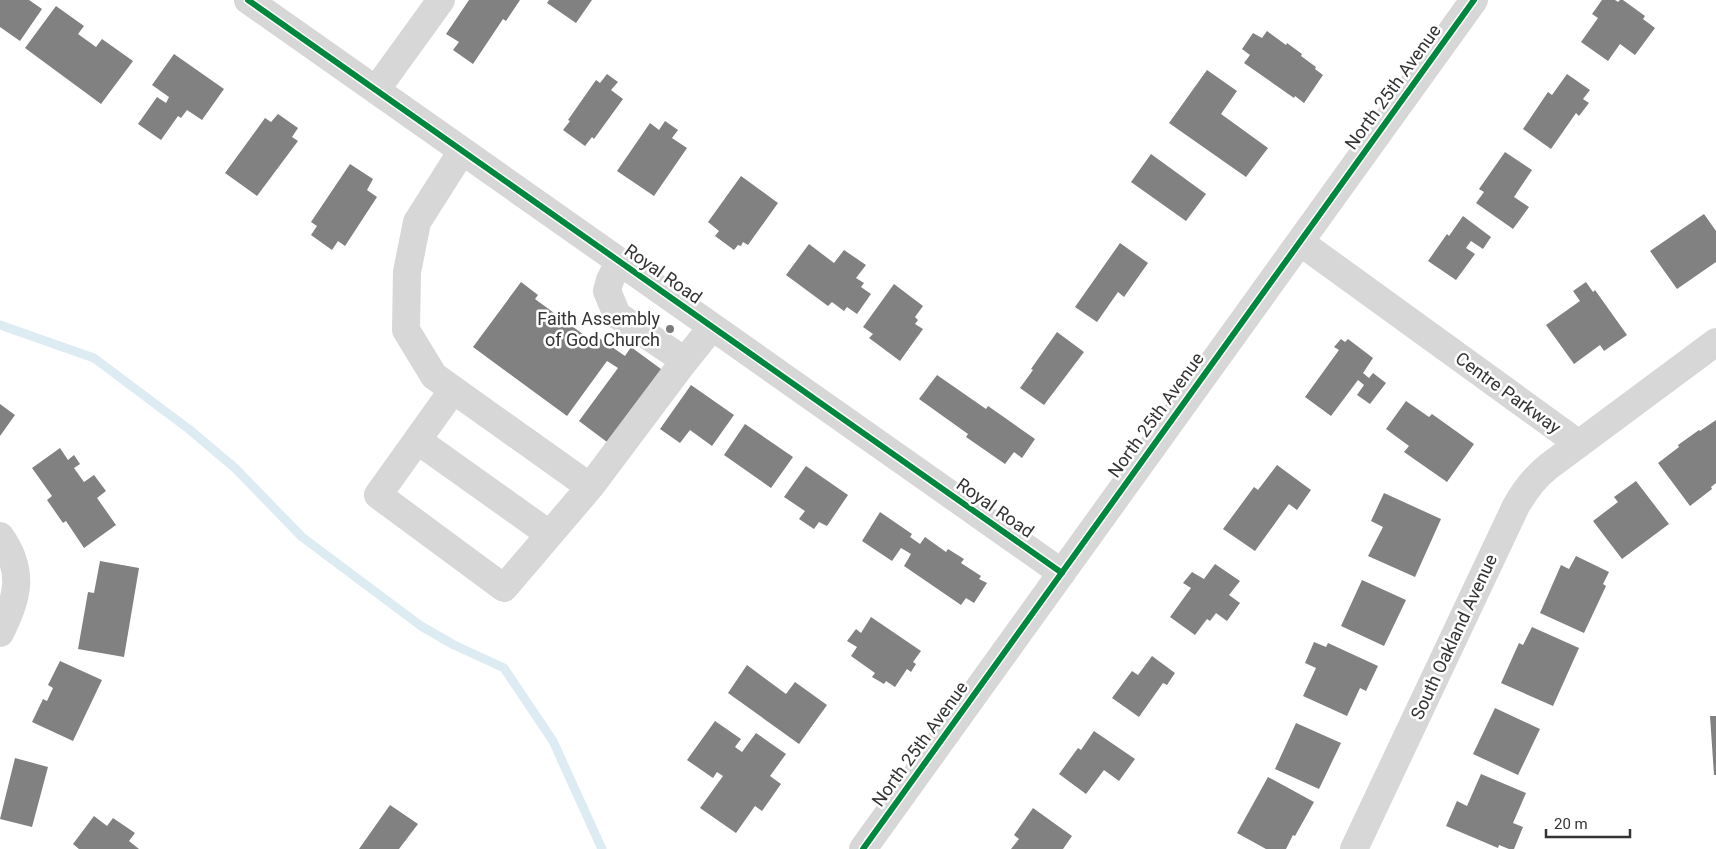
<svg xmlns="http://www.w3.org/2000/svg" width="1716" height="849" font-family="Roboto,sans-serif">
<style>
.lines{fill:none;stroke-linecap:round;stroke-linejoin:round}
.stream{stroke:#ddebf3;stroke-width:9}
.building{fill:#818181}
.minor{stroke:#d7d7d7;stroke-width:28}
.cycleway-casing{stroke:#fff;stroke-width:9}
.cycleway{stroke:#00873e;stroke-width:6}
.poi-dot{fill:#7a7a7a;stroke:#fff;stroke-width:2}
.labels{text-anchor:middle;stroke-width:5;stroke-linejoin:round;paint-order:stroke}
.street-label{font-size:18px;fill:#333;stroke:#fff}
.poi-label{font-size:18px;fill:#333;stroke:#fff;text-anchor:end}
</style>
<rect width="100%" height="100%" fill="#fff"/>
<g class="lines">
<!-- stream -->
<path class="stream" d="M0,325l94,33 96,72 45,38 67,69 119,89 33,19 50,23 49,73 49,108"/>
</g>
<!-- building -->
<path class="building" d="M0,0h29l13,9 -22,32 -20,-14z
M469,0h51l-14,21 -3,-2 -30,45 -20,-14 6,-8 -13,-8z
M549,0h43l-16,23 -29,-20z
M1602,0h13l3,2 2,-2h3l22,16 -2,3 12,9 -20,27 -15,-11 -12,17 -27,-19 17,-24 -6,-4z
M56,6l28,20 -6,8 18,13 6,-8 31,22 -32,43 -76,-56z
M1267,31l19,14 1,-2 15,11 -1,2 15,11 -1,2 8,6 -19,28 -9,-7 -1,2 -50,-35 6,-8 -8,-6 11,-16 9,5z
M174,54l50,35 -22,31 -15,-10 -6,8 -3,-2 -17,24 -23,-16 19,-27 9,6 3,-6 -17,-12z
M1207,70l30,21 -16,23 47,34 -22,29 -77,-54z
M607,74l11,8 -7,8 12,9 -29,40 -2,-2 -7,9 -22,-16 7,-9 -2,-1 28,-40 4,3z
M1567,74l23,16 -7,9 6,4 -10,13 -3,-3 -25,36 -28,-20 25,-37 4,3z
M278,114l20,14 -6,9 6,4 -41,55 -32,-23 40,-55 6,4z
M665,121l13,9 -6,8 15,10 -33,48 -37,-25 33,-48 9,7z
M1505,152l27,18 -18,27 15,10 -16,22 -37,-26 8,-11 -5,-3z
M1151,154l55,40 -20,27 -55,-39z
M350,164l23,15 -6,11 10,7 -32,49 -7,-5 -6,9 -21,-15 6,-9 -6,-4z
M741,176l37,27 -30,42 -5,-3 -2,4 -3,-1 -4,5 -19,-14 4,-5 -11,-9z
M1704,214l12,17v31l-39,27 -27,-38z
M1463,216l28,21 -8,12 -12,-8 -5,7 9,6 -19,26 -28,-19 19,-27 2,2z
M1120,243l28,20 -24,34 -6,-5 -21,30 -22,-15z
M809,244l25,19 10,-13 22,15 -10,13 8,5 -3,4 10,7 -14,20 -10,-7 -3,4 -12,-9 -4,4 -42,-31z
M521,282l17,13 -3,4 60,44 4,-5 26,18 6,-9 34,25 -54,73 -32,-24 39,-53 -11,-7 -40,55 -94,-69z
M1586,282l7,10 2,-2 32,45 -23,16 -4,-6 -26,19 -28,-39 34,-24 -7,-10z
M894,284l29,22 -8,11 3,3 -3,4 8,5 -23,32 -31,-23 4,-4 -10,-7z
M1057,332l27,20 -40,53 -24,-17 13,-18 -2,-1z
M1341,339l4,3 3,-3 25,19 -10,15 6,5 4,-5 13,10 -16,21 -13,-9 7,-10 -6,-5 -27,36 -26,-19 34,-47 -5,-3z
M937,375l49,34 2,-3 47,33 -13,19 -8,-6 -9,12 -39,-27 2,-3 -49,-35z
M691,385l43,30 -22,31 -22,-16 -10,13 -20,-14z
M1406,401l23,16 3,-3 42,30 -27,38 -43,-30 5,-6 -23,-17z
M0,404l15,11 -15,21z
M1716,420v63l-5,4 1,2 -22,17 -32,-43 21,-16 -1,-2 21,-15 1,1z
M745,424l48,33 -22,31 -47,-33z
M60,448l8,12 6,-5 6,9 -6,4 10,14 10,-7 12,16 -9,7 19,27 -32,23 -18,-27 -3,2 -16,-23 5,-4 -20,-28z
M1277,465l34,25 -14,20 -8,-6 -34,47 -32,-22 31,-42 4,3z
M806,466l42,29 -21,31 -8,-4 -5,7 -15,-10 6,-8 -21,-14z
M1636,481l33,43 -47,35 -29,-38 25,-19 -4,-5z
M1384,493l57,26 -26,58 -47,-21 15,-29 -12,-6z
M880,512l32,22 -2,3 10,7 5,-7 21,15 2,-3 16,10 -3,4 20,13 -2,3 8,4 -13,20 -8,-5 -5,7 -57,-39 7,-12 -10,-6 -9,13 -30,-20z
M1576,556l33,16 -6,12 3,2 -22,47 -44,-20 21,-48 8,4z
M100,561l39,7 -15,89 -46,-8 10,-57 6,1z
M1215,564l25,17 -11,14 11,8 -13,18 -11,-8 -6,8 -3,-2 -12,16 -25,-18 21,-29 -8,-5 9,-11 12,7z
M1362,580l44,20 -22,46 -43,-20z
M871,617l50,34 -8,11 3,2 -5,8 -4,-3 -12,18 -9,-6 -2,3 -12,-7 3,-4 -24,-17 6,-9 -10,-6 9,-12 5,4z
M1532,627l47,21 -26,58 -52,-23 18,-40 4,2z
M1314,642l12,5 2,-4 50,23 -12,25 -6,-3 -13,28 -44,-20 13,-28 -11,-5z
M1152,656l23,17 -8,12 -4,-2 -24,34 -27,-19 20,-27 6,4z
M60,661l42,19 -29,61 -41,-19 11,-23 4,2 6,-13 -5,-3z
M747,665l39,29 9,-12 32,23 -28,39 -71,-51z
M1495,708l45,21 -22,46 -45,-21z
M1710,716h6v59h-2z
M715,721l26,18 -6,8 7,5 14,-19 30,21 -16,22 11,8 -19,27 -7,-5 -19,27 -36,-25 23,-32 -6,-4 -4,6 -26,-18z
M1296,723l45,20 -22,46 -44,-20z
M1094,731l41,28 -16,22 -15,-11 -18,24 -27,-20 19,-26 3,2z
M15,758l33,9 -16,60 -32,-8z
M1481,774l45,19 -13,30 10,4 -9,22h-5l-10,-4 -1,3 -52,-22 11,-25 10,5z
M1268,777l46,25 -19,34 -2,-1 -7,14h-20l-29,-16z
M390,805l28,19 -19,25h-40z
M1033,808l39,28 -9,13h-52l8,-10 -5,-4z
M94,816l13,10 6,-8 22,15 -6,8 10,8h-60l-6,-5z"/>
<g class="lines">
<!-- minor -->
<path class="minor" d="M248,0l814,573
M376,90l65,-90
M462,151l-45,71 -10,50 -1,58 28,46 156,111
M1300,242l279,202
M619,262l-9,18 -3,11 10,24 68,46
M453,390l-75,105 126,93 86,-101 90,-120 32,-40
M417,440l132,94
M0,536c25,35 18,62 0,97
M863,849l611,-849
M1354,849l162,-343c9,-16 19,-29 33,-40l167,-124"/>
<defs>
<path id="cycleway" d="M248,0l814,573
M863,849l611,-849"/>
</defs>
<!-- cycleway casing -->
<use href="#cycleway" class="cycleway-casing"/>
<!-- cycleway -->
<use href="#cycleway" class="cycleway"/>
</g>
<!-- markers -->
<circle class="poi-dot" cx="670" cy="329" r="5"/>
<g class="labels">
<!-- street labels -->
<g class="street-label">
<text transform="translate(1393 87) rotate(-54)" y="6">North 25th Avenue</text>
<text transform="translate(663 274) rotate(35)" y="6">Royal Road</text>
<text transform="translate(1508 393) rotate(36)" y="6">Centre Parkway</text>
<text transform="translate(1156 415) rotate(-54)" y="6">North 25th Avenue</text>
<text transform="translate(995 508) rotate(35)" y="6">Royal Road</text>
<text transform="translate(1454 637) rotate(-65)" y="6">South Oakland Avenue</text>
<text transform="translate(920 744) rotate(-54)" y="6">North 25th Avenue</text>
</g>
<!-- poi labels -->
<g class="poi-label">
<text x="660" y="325">Faith Assembly<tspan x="660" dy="21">of God Church</tspan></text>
</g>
</g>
<!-- scale -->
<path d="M1546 829v8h84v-8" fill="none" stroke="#333333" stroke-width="2.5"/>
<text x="1554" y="829" font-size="15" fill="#333333" stroke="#ffffff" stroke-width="4" paint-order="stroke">20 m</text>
</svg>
